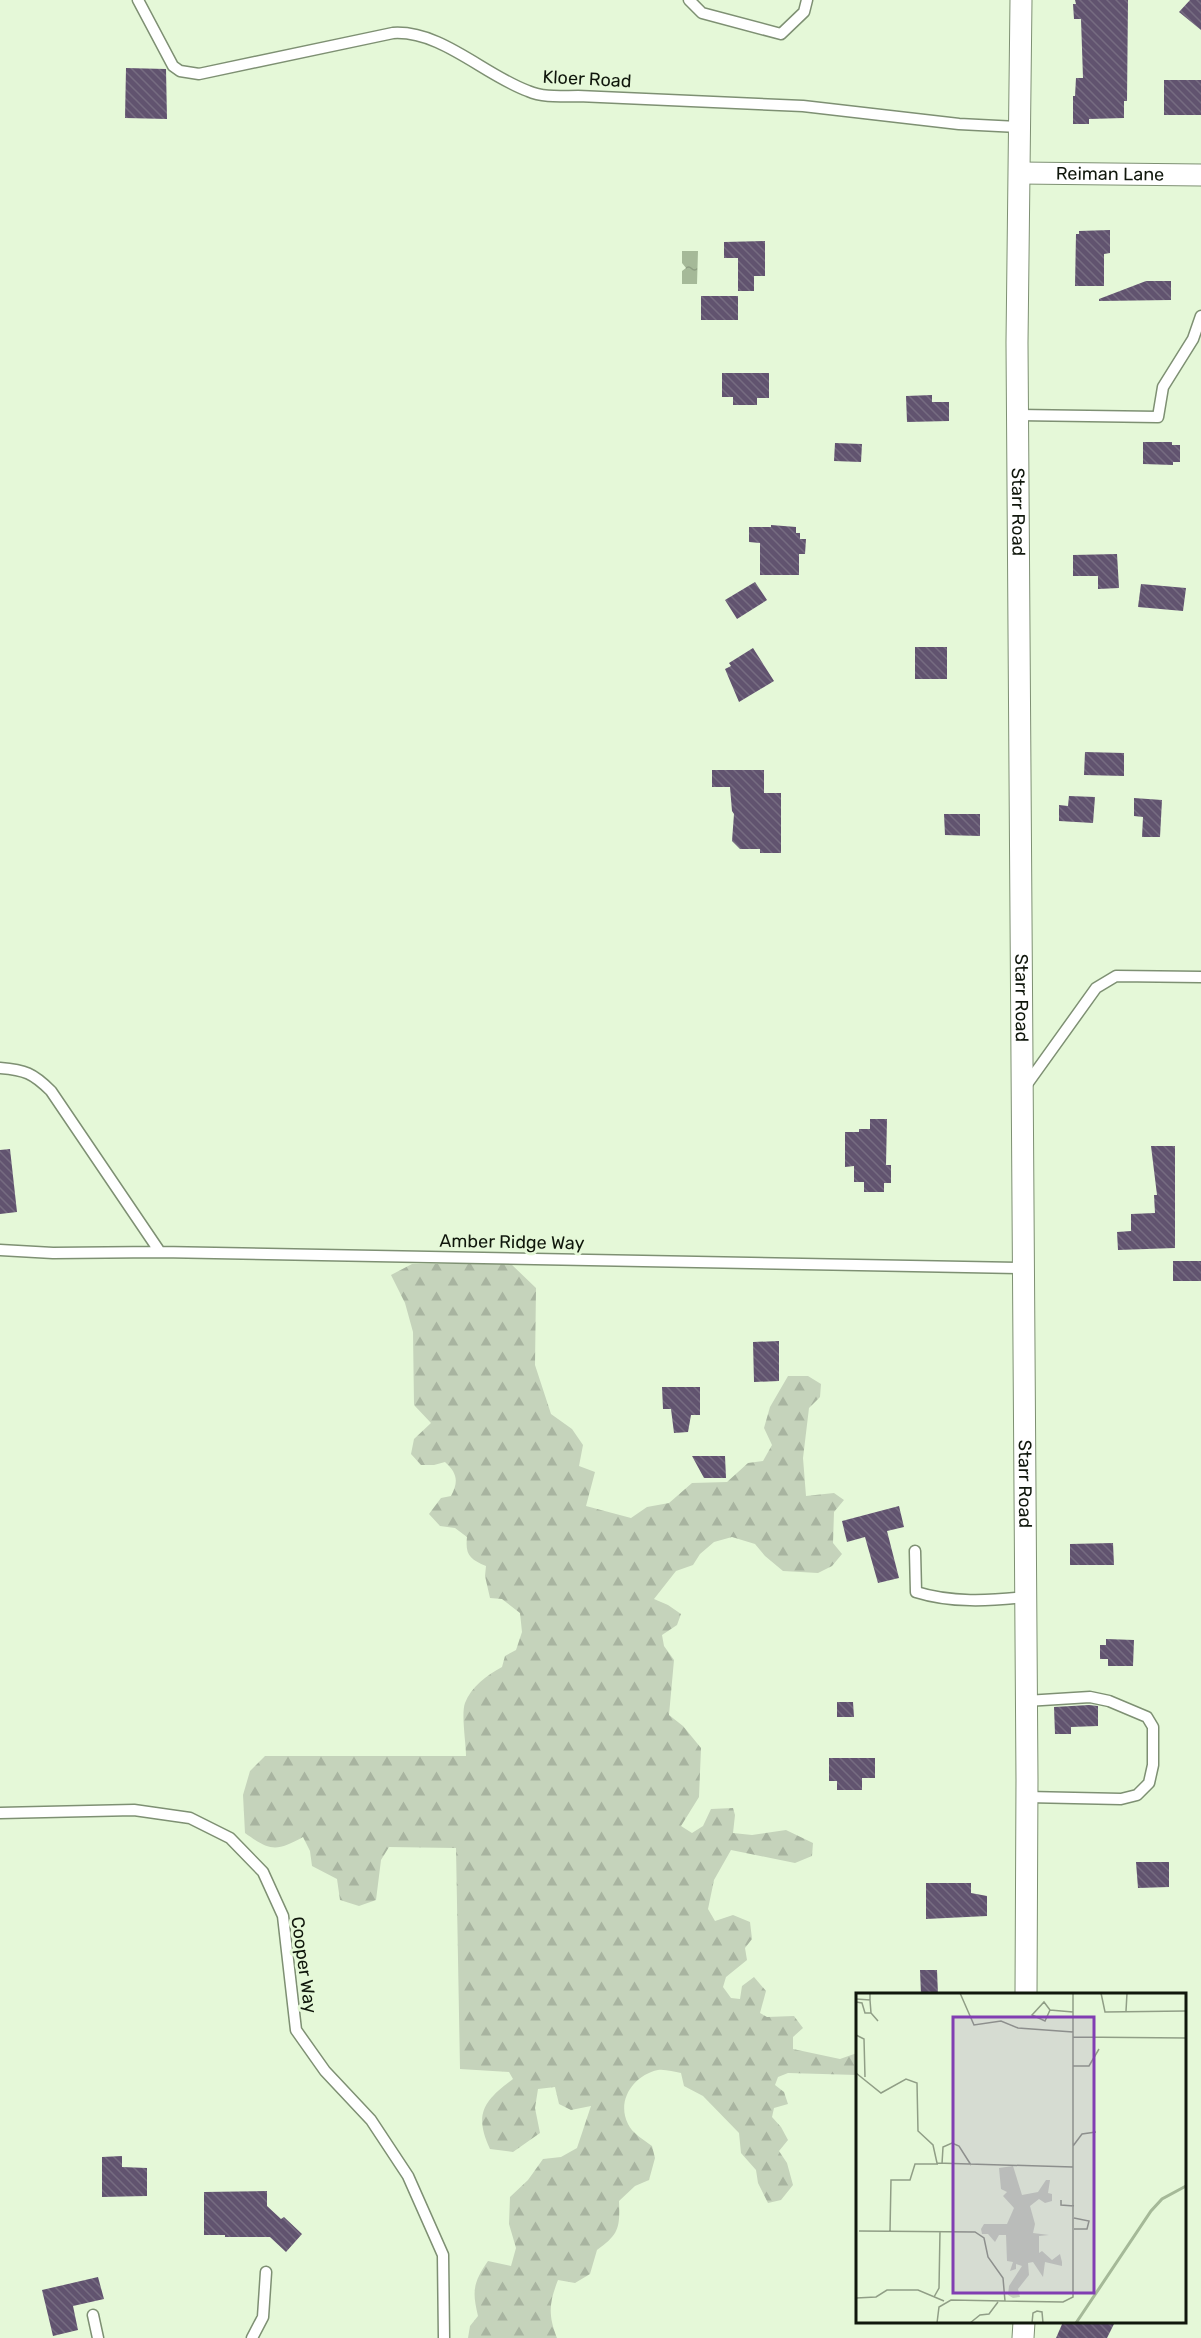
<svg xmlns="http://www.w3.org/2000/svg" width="1201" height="2338" font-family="Rubik,sans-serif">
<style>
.forest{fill:url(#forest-firs)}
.water{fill:url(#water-ripples)}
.building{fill:url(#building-back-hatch)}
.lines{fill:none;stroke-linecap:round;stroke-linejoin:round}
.service-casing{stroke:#7e9073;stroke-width:13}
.minor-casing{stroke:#7e9073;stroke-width:23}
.service{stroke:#fff;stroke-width:10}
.minor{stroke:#fff;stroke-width:21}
.labels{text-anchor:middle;stroke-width:6;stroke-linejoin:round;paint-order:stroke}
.street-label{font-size:18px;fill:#10170c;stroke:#e5f8d8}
.inset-river{fill:none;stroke:#a5b998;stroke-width:3}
.inset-road{fill:none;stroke:#909e86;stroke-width:1.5}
.view{fill:#813eb2;fill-opacity:0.15;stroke:#813eb2;stroke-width:3}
.inset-edge{fill:none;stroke:#10170c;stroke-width:3}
</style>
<defs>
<pattern id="forest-firs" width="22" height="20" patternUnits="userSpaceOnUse" patternTransform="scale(1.5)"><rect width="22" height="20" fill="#c5d3bb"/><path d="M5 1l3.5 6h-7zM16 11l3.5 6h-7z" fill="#a8b4a0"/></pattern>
<pattern id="water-ripples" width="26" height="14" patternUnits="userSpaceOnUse" patternTransform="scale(1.5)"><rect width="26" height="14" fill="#a5b998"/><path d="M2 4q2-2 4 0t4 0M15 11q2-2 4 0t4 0" fill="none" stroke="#8d9e82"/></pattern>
<pattern id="building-back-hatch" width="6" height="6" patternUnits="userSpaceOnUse" patternTransform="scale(1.5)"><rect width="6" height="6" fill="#61536f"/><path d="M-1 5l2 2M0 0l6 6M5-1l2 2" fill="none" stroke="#766c81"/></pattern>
</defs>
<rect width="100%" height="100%" fill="#e5f8d8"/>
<!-- forest -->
<path class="forest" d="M412,1264h99l25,24 -1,77 16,49 21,15 11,16 -4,21 16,6 -9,34 45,12 16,-11 22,-4 23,-20 35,-1 21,-19 15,-2 9,-16 -8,-17 6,-21 18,-31h20l13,8 -1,13 -11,11 -6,50 3,38 28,-3 10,7 -10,12 -1,31 9,11 -10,12 -14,7 -35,-2 -18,-15 -10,-12 -23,-7 -18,5 -14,12 -7,11 -17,6 -22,28 14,6 13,9 -4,11 -15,10 2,11 10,14 -5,55 14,11 18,22 -2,49 -18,29 11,7 11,-7 8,-17 22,-1 2,7 -2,18 19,2 34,-5 27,13 -1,13 -17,7 -64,-13 -17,30 -6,29 7,12 18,-6 17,7 2,17 -7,9 2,12 -21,17 -3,10 8,11 9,1 2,-13 12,-9 12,14 -6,22 7,4 27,-1 9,12 -10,9v12l47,10 17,-6v22l-69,-2 -10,4 -3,8 9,7 4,12 -14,4 -2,9 9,10 7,13 -9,11 8,12 6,22 -12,15 -13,3 -10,-20 -2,-13 -15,-17 -2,-20 -36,-37 -19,-10 -3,-13c-7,-1 -16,-4 -23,-3 -24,5 -42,30 -30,54 4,9 16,16 24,22l3,12 -6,22 -14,6 -16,15c1,27 0,33 -22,49l-7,24 -15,9 -17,-3c-9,23 -10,35 -1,58h-89l2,-12 8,-10c-6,-25 -5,-33 10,-55l23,5 5,-18 -7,-24 1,-27 18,-17 15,-21 18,-2 16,-9 14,-42 -20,4 -12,-6 -4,-17 -17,2 -3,19 5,25 -27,19 -23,-3c-17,-36 -5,-49 23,-70l-4,-7 -49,-3 -4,-221 -67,-1 -8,13 -5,40 -17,6 -19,-6 -3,-21 -25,-13 -2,-15 -7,-14c-27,15 -33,14 -58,-4l-2,-38 7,-24 15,-15h201c0,-13 -5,-42 -1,-53 6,-16 22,-28 37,-36l3,-11 11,-6 6,-18 -2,-19 -18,-14 -12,-1 -5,-22 1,-10c-16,-7 -21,-11 -19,-29l-12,-9 -15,-2 -11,-12 12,-16 10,-2c8,-15 6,-23 -6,-34l-11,3h-13l-10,-11 3,-15 17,-16 -17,-18 -1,-73 -8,-29 -14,-28z"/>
<!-- water -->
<path class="water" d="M682,251h16l-1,33h-15v-13l4,-3 -4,-5z"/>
<!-- building -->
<path class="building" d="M1075,0h53l-1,101h-3v17l-35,1v5h-16v-28h2l1,-18h7l-2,-59h-7l-1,-15h3z
M1190,0h11v30l-22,-18z
M126,68l40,1 1,50 -42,-1z
M1164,80h37v35h-37z
M1110,230v23l-6,1v32h-29l1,-52h3v-3z
M765,241v35h-11v15h-16v-33h-14v-16z
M1146,281h25v19l-72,1v-2z
M701,296h37v24h-37z
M722,373h47v25h-12v7h-24v-8h-11z
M932,395v7h17v19l-42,1 -1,-26z
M1143,442h29v3h8v17h-7v3l-30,-1z
M835,443l27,1 -1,18 -27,-1z
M771,525l25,2v6h4v6h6l-1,15h-6v21h-39v-32l-11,-1v-15h22z
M1117,554l2,34 -21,1v-13h-25v-21z
M755,582l12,18 -30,19 -12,-19z
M1141,584l45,4 -3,23 -45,-4z
M915,647h32v32h-32z
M753,648l21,33 -35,21 -14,-33 6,-3 -2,-3z
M1085,752l39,1v23l-40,-1z
M712,770h52v23h17v60h-21v-4h-20l-8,-8 2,-27 -2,-3 -2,-24h-18z
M1069,796l26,1 -2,26 -34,-2v-16l9,1z
M1134,798l28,2 -2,37h-18l1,-20 -9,-1z
M944,814h36v22l-35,-1z
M870,1119h17l-1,46h5v18h-7v9h-20v-10h-10v-16l-9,1v-35h14v-3h11z
M1151,1146h24v102l-57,2 -1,-18 14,-1v-17l24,-1 -1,-18h3z
M10,1149l7,63 -17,2v-64z
M1173,1261h28v20h-28z
M779,1341v40l-25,1 -1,-40z
M662,1387h38v28h-9l-3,17 -14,1 -3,-24h-8z
M692,1456h33l1,22h-22z
M899,1506l5,21 -17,4 12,47 -21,5 -13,-46 -18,5 -5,-21z
M1113,1543l1,22h-44v-21z
M1106,1639l28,1 -1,26h-25v-7h-8v-14h6z
M837,1702h16l1,15h-17z
M1089,1705l9,1v20l-27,1v7h-16l-1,-27z
M829,1758h46v20h-13v12h-25v-9h-8z
M1136,1862h33v25l-31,1z
M926,1883h45v10l16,3v20l-61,3z
M920,1970h17l1,25h-17z
M122,2156v11l25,1v28l-45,1v-40z
M267,2191v15l14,13 3,-2 18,17 -16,18 -16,-15h-45v-2h-21v-43z
M98,2277l6,22 -31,7 5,24 -25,6 -11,-46z
M1063,2322h52l-8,16h-51z"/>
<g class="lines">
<defs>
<path id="service" d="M138,0l35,66 7,5 19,3 194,-41c48,-3 91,42 135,58 16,7 33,5 50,5l225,10 156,18 61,3
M689,0l13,13 79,21 23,-22 3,-12
M1018,415l140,2 5,-30 30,-48 8,-23
M0,1068c25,2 33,5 51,23l109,161
M1025,1087l71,-99 20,-12 85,1
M0,1250l53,3 107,-1 863,16
M915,1551l1,41c35,11 73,9 109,5
M1026,1701l64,-4 19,4 38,16 6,10v38l-4,18 -12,12 -16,4 -94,-2
M0,1813l134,-3 56,8 40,20 33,34 20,44 13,114 29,41 46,49 37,56 35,79 1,83
M93,2315l5,23
M252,2338l11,-21 3,-45"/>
<g id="minor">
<path id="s1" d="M1021,0l-4,343 10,1436 -1,215"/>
<path id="s2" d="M1020,173l181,2"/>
<path d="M1023,2338l1,-16"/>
</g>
</defs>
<!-- service casing -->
<use href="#service" class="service-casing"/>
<!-- minor casing -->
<use href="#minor" class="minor-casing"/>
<!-- service -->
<use href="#service" class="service"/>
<!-- minor -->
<use href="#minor" class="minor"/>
</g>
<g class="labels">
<!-- street labels -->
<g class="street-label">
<text transform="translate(587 79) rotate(3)" y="6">Kloer Road</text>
<text dy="6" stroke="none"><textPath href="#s2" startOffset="90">Reiman Lane</textPath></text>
<text dy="6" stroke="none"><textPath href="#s1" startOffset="512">Starr Road</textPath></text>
<text dy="6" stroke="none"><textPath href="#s1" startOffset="998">Starr Road</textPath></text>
<text transform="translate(512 1242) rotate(1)" y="6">Amber Ridge Way</text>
<text dy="6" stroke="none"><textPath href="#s1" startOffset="1484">Starr Road</textPath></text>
<text transform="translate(304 1965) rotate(82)" y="6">Cooper Way</text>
</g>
</g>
<!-- overview -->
<g transform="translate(856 1993)">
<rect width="330" height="330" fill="#e5f8d8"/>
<path d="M157,173l9,29 16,-3 8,-12h4l-2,13 4,1v7l-7,2 -6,-4 -9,7 5,18 -2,9 16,2 -10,1v17l3,-2 10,9 8,-6 2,8v4l-17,-4 -2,15 -10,-15 -5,1 1,12 -11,14 2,8 -7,1 -5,-3 1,-9 13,-20 -6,-2v5l-6,2 3,-9 -6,-1 -1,-26h-7l-4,7 -7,-8h-6l-1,-5 3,-5h23l7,-16 -11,-12 4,-4 -6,-3 -2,-21z" fill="#c5d3bb"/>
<path class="inset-river" d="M220,330l75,-112 11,-12 24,-13"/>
<path class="inset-road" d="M104,0l14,32 27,-4 17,7 55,4M245,0l4,19 81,-1M0,6l14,1v-7M14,7l1,13 7,8M0,9l6,1 3,10h6M194,17l-5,11 -13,-6 12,-13 6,8 23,2M270,18l1,-18M0,42l8,4 1,38M217,44l113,1M217,73h16l10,-17M0,80l25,20 25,-14 11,4 1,48 15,14 4,18 136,4M217,153l9,-12 14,-2M86,171l1,-17 9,-4 7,3 12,19M205,207v5l13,1M218,225l15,3 -2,8h-13M3,238l116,1 9,6 4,19 15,21 2,23M34,238l1,-51h19l5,-16h23M78,304l5,-9 1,-57M0,305l20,-1 11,-7h31l26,11M81,330l2,-16 12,-7 112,2 10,-5v-304M114,330l10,-8 9,-1 9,-12M176,330l1,-10 4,-2 5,1 1,11"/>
<path class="view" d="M97,24h141v276h-141z"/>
<rect width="330" height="330" class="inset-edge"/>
</g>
</svg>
